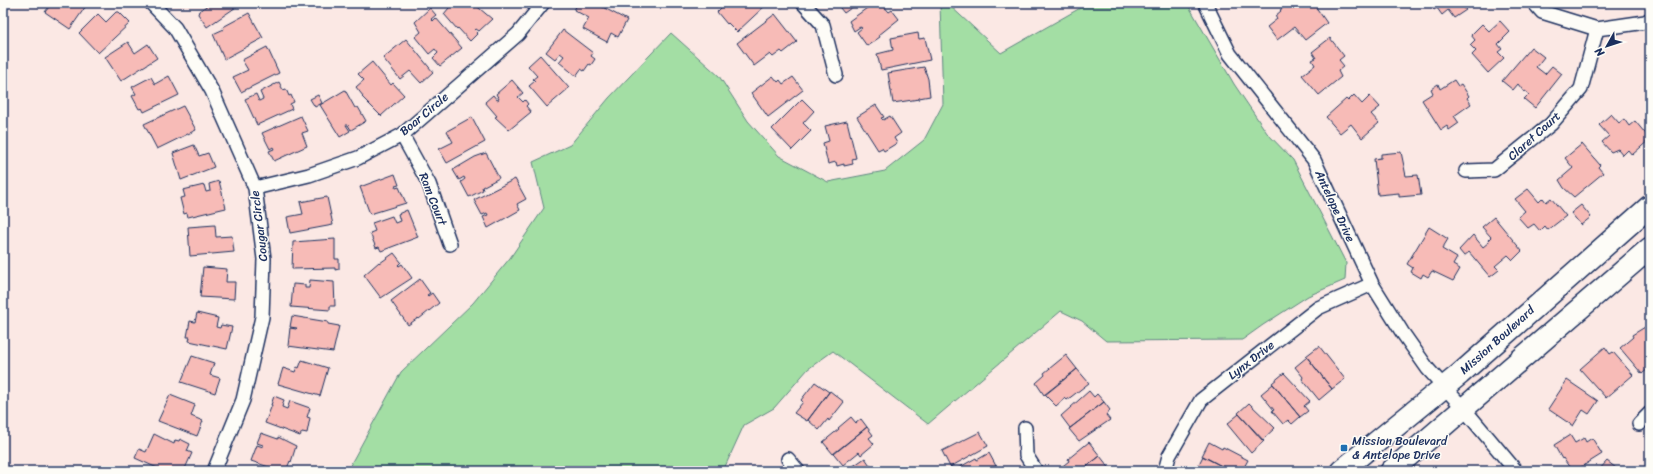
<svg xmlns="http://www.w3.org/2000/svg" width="1653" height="474" font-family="Sriracha,sans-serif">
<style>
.green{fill:#a3dea4;stroke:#5f8681}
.building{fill:#f7bbb7;stroke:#1b2f5e}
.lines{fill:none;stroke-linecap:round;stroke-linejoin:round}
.minor-casing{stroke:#1b2f5e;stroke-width:16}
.primary-casing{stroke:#1b2f5e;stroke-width:24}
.minor{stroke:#fdfcf7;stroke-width:13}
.primary{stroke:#fdfcf7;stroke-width:21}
.poi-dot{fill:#1f6fb2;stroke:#fdfcf7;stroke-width:1.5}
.labels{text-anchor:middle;stroke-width:3;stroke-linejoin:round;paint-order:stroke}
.street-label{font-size:12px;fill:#1b2f5e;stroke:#fdfcf7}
.poi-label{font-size:12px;fill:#1b2f5e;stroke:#fdfcf7;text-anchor:start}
</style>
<rect width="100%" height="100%" fill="#fbe8e4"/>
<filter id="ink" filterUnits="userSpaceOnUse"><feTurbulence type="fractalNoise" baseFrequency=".025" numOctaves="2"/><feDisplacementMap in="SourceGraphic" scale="8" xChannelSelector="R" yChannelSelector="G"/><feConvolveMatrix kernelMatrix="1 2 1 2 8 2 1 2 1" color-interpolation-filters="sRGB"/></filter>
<g filter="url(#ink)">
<!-- green -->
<path class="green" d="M940,3h7l54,50 88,-50h98l47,81 33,49 26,27 53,103 -1,17 -37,16 -45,29 -21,15 -136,1 -24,-20 -21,-10 -133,113 -95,-73 -25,18 -34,39 -30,17 -21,46h-376l54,-99 72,-69 37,-45 34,-50 -11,-46 37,-17 39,-47 62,-65 48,43 29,45 31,35 49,26 57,-11 39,-31 19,-36z"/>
<!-- building -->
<path class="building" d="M52,3h36l-18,26 -25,-17z
M211,3h31l-35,24 -9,-13 1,-3z
M453,3h20l19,16 -13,12 -3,-2 -1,1 3,3 -8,8 -12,-13 -1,1 -13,-15z
M578,3h17l32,17 -9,17 -7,-4 -4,9 -24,-13 6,-11 -15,-8z
M726,3h42l-31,29 -9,-9 -1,1 -10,-12z
M836,3h22l-14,10z
M874,3l8,1 7,8 3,-2 7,9 -20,16 1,2 -13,9 -10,-14 5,-4 -2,-1 -6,4 -5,-10z
M1290,3h23l14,20 -22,17 -11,-13 -17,13 -10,-13 10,-8 -2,-3 6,-5 -1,-1z
M1429,3h39l-5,4 3,3 -12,8 -6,-8 -6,5 -5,-7 -3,2z
M430,8l6,7 -5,4 2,2 3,-3 26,30 -22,18 -7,-8 5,-5 -3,-4 -6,5 -14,-17 6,-5 -6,-10z
M116,12h3l11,11 -32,30 -19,-20 19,-19 8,8z
M249,13l14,25 -39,21 -11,-25 11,-5 -1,-2z
M775,14l22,28 -14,11 -2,-2 -8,6 -3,-3 -16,12 -17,-23z
M1500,21l10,11 -12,12 4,5 -4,3 6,6 -16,15 -16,-18 4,-4 -6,-6 5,-5 -4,-5 11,-11 7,7z
M563,30l30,23 -2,3 4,3 -4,6 -2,-1 -5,7 -3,-2 -5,7 -17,-14 5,-6 -4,-3 -5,6 -9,-7z
M918,33l1,6 6,-1 5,22 -49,10 -4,-16 16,-4 -2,-12z
M1330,38l14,18 -5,4 5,6 -6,5 3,6 -22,18 -17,-20 13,-10 -3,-5 4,-2 -4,-6z
M406,39l27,33 -12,11 -11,-12 -10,8 -17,-21z
M128,42l7,11 13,-9 9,14 -36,23 -16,-24z
M267,47l12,26 -38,19 -8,-15 15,-7 -6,-10z
M1531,47l13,10 -8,10 9,7 7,-8 10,8 -27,34 -11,-9 5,-5 -4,-3 -1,1 -6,-8 -5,6 -11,-9z
M540,55l29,33 -22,19 -18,-21 6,-5 -2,-2 4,-3 -9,-10z
M372,62l19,23 2,-2 11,12 -23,21 -19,-19 1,-1 -7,-9 8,-7 -6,-6z
M924,67l4,12 2,17 -11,2v1l-26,4 -5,-30z
M169,76l10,19 -35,17 -2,-4 -3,1 -7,-13 4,-2 -4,-7 19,-10 4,7z
M773,76l5,6 2,-2 3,4 10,-7 10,13 -35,27 -17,-24z
M512,80l11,13 -5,4 5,5 2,-2 3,4 -2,2 5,6 -22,18 -14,-13 2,-1 -12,-14 8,-7 4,5 2,-1 -3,-5z
M1454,80l4,6 3,-2 8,12 -2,2 4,6 -17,12 5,7 -10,7 -2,-4 -6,4 -19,-30 11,-7 -2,-4 7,-5 2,5z
M279,82l4,8 3,-1 3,7 2,-1 3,7 -4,2 2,5 -35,16 -12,-26 11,-5 3,7 4,-2 -3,-7z
M345,90l10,18 3,-1 8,14 -15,9 -3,-5h-2l4,6 -10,6 -20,-32z
M318,95l4,8 -7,4 -5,-8z
M1354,95l8,9 8,-8 10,11 -9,7 8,9 -17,15 -11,-14 -11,9 -14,-16 20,-18 2,2z
M802,99l12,12 -11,12 8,8 -19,19 -20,-21z
M876,105l8,12 -3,1 2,2 7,-4 11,17 -7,5 3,5 -13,8 -2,-3 -4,2 -21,-33z
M183,106l13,24 -39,19 -13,-25z
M1611,114l8,9 5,-4 5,7 6,-5 15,18 -18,16 -4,-5 -5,5 -5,-6 -7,3 -9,-10 7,-6 -10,-11z
M301,116l7,15 -6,2 5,13 -33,15 -5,-10 5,-2 -1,-2 -3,2 -8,-16z
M472,117l13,25 -38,21 -8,-14 14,-7 -6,-11z
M847,121l9,37 -4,1 1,5 -9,2v-2l-7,2 -1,-4 -8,2 -5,-21 6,-2 -4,-15z
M1582,144l18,21 -2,2 5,6 -29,24 -10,-9 -5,-8 14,-12 -8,-10z
M194,145l5,11 9,-3 6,14 -33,13 -8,-27z
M1401,152l5,24 12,-1 3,20 -22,2v-4l-21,2 -4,-36 7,-1v-4z
M486,153l13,25 -17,9 1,3 -14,7 -8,-15 4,-3 -1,-2 -5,3 -6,-10 22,-13z
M395,174l4,11 -4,1 1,2 3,-1 7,16 -36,11 -10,-27z
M515,179l11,20 -9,5 3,6 -32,18 -5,-11 5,-2 -1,-2 -5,2 -8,-15z
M219,181l7,27 -38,9 -1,-4 -3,1 -4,-16 5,-1 -2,-7 21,-5 2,7 4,-1 -1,-7z
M1528,189l11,13 4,-4 3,4 5,-4 15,18 -18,14 -3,-4 -5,5 -6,-7 -6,4 -10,-11 7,-6 -10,-12z
M327,197l6,28 -43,8 -3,-16 16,-3 -3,-12z
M1581,205l10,12 -10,8 -10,-12z
M407,210l11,27 -37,14 -2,-4 -3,1 -6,-15 5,-2 -3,-8 20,-7 3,7 5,-2 -2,-7z
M1494,217l28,34 -9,9 -5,-5 -13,11 4,4 -9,7 -21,-25 -5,4 -5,-6 14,-15 10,12 6,-5 -1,-2 3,-3 -9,-10z
M215,225l1,12 16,-1 2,16 -44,4 -2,-29z
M1429,227l19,12 -6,10 15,9 -4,7 7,4 -7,12 -21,-10 -4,6 -5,-3 -2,4 -10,-6 2,-4 -6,-4z
M335,239v20h4v10l-4,1v-2l-43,1 1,-27z
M394,253l7,9 -3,3 1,1 3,-2 10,14 -31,20 -17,-23 15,-13 1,1z
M203,267l24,2 -1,13h9l-1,17 -34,-2z
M420,279l10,14 -3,2 1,1 4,-3 7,10 -20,16 -1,-1 -10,7 -17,-24z
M310,280l24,2 1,24h-5v4l-39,-3 2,-23 12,1v3h4z
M197,313l21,5 -2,9 4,1 1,-3 11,2 -5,22 -38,-8 1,-4h-3l3,-16 5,1z
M292,316l36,6v2l11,2 -6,26 -45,-6 2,-18 6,1 1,-1 -7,-1z
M1645,327l5,6v34l-8,7 -22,-26 13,-11 -1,-2z
M1319,346l26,33 -13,10 -26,-33z
M1605,347l5,7 3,-2 20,23 -27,23 -26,-29z
M1066,355l11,14 -33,26 -8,-12 9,-8 -1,-2z
M192,356l22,7 -4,12 10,3 -5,15 -34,-11z
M1307,357l25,32 -13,11 -17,-21 1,-2 -8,-10z
M302,360l26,8 -8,28 -42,-12 5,-16 12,4 2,-5 2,1z
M1077,369l12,14 -22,17 -2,-2 -9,8 -11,-11z
M1284,373l26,28 -6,5 4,5 -8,6 -28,-34z
M1567,380l31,21 -9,13 -6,-4 -10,16 -25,-17z
M815,382l14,10 -22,29 -13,-8 9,-11 -2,-2z
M1273,384l27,33 -8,7 -4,-4 -5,4 -11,-13 2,-1 -13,-16z
M830,391l14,11 -15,19 -1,-2 -9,11 -11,-10z
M1089,391l5,6 3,-3 7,8 -34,26 -9,-12z
M170,395l25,10 -4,11 12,5 -6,15 -39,-15z
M274,396l10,4 -2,7 5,2 3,-8 20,7 -3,9 3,1 -3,15 -5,-1 -2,4 -35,-13 7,-18h-1z
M1104,402l6,8 -4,5 4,5 -31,21 -10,-12z
M1249,403l26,25 -13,12 -24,-27z
M1239,414l25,27 -13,12 -24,-29z
M851,417l5,6 5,-4 6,8 -34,27 -10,-12 16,-13 -1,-1z
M867,427l6,8 -4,3 5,6 -13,11 -2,-3 -16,13 -9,-11z
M980,432l8,14 -38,21 -8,-16z
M261,433l17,6v-2l18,9 -5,16 -1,-1 -4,10h-5l-30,-10 6,-16 6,2v-2l-6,-2z
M154,434l20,10 1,-4 4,1 1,-2 10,5 -3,7 5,2 -8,18h-20l-29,-13 4,-9 7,3z
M1570,435l5,8 9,-5 2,4 6,-4 10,16 -27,17h-3l-9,-13 -1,1 -8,-14z
M1089,442l11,14 -19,15h-20l-2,-2 10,-8 -1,-2z
M1209,442l13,7 1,-2 25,13 -6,11h-11l-29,-15z
M989,453l7,13 -8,5h-35l23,-13 1,2z
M1100,456l11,14 -1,1h-29z
M1203,456l28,15 -35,-1z
M865,458l9,13h-28z
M1607,461l9,7 2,3h-20z"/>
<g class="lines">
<defs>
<path id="minor" d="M151,3l24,25 37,63 43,97 9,71 -2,58 -19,83 -29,71
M803,3l20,22 13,50
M1205,3l25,51 84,106 58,124 30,48 26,37 36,40 52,62
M1534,3l8,9 55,17 48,-7 5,-3
M402,135l27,49 21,60
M1466,171l28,-1 57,-46 30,-35 16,-60
M255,188l54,-13 49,-17 44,-23 116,-101 25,-31
M1639,424l11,-11
M1025,428l1,27 10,16
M788,459l10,12
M1165,471l4,-15 32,-56 117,-92 54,-24"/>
<path id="primary" d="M1341,471l119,-97 190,-168
M1391,471l259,-223"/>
</defs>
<!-- minor casing -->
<use href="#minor" class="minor-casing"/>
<!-- primary casing -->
<use href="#primary" class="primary-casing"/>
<!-- minor -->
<use href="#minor" class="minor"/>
<!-- primary -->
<use href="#primary" class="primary"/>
</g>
</g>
<!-- markers -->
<rect class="poi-dot" x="1340" y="444" width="8" height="8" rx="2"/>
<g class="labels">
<!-- street labels -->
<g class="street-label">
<text transform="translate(424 114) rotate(-40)" y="4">Boar Circle</text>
<text transform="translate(1534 136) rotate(-42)" y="4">Claret Court</text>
<text transform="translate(433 199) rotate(68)" y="4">Ram Court</text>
<text transform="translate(1335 206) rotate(65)" y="4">Antelope Drive</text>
<text transform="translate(259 226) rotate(-97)" y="4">Cougar Circle</text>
<text transform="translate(1497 340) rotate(-42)" y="4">Mission Boulevard</text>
<text transform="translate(1251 360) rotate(-38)" y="4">Lynx Drive</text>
</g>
<!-- poi labels -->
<g class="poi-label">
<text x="1352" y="445">Mission Boulevard<tspan x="1352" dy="14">&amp; Antelope Drive</tspan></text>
</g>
</g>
<!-- margin -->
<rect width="1653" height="474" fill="none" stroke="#fdfcf7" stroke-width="16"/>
<rect x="8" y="8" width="1637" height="458" fill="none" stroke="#1b2f5e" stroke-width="1.5" filter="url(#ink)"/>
<!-- north arrow -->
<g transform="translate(1607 46) rotate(231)" stroke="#fdfcf7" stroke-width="3" paint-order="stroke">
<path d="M0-3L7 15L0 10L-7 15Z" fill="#1b2f5e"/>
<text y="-6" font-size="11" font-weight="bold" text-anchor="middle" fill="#1b2f5e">N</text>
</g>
</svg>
